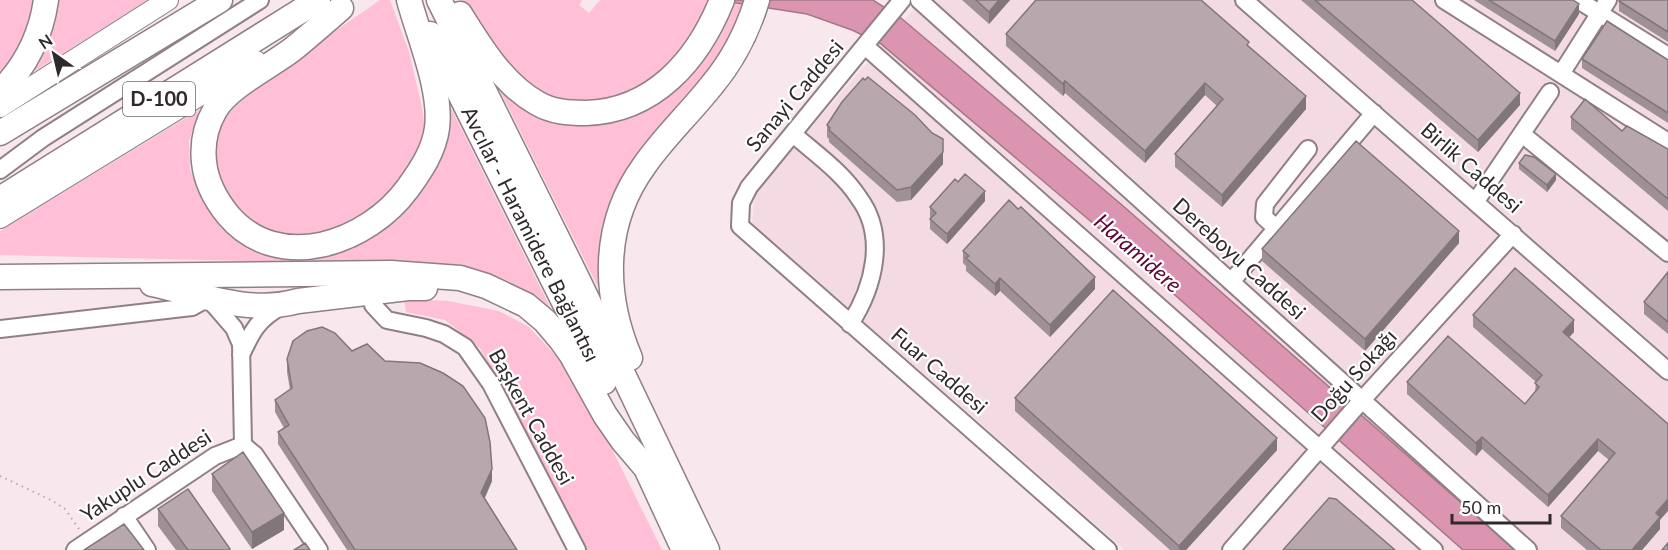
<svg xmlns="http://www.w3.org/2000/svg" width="1668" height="550" font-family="Lato,sans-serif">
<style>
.built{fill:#f3dae3}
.green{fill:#febfd7}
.water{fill:#db95b0;stroke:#a77588;stroke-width:1.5}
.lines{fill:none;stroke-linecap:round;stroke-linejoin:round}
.minor-casing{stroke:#8f8086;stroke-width:20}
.major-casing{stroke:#8f8086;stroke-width:22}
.highway-casing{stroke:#8f8086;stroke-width:27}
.path{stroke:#b9acb1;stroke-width:2;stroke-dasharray:1.5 4.5;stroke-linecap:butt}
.minor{stroke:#fff;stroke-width:16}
.major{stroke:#fff;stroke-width:20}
.highway{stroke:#fff;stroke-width:24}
.wall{fill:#9e9096}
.shaded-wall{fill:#81767a}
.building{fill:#b8a8ae;stroke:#81767a;stroke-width:1.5}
.labels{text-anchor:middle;stroke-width:4.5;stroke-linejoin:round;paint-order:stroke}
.shield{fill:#fff;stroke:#6d696b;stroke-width:1.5}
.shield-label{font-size:20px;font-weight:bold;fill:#2f292b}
.street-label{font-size:21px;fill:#2f292b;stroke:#fff}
.water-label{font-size:22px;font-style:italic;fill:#5c0735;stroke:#fff}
</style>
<rect width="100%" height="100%" fill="#f8e7ed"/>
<!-- built -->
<path class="built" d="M922,0h746v550h-543l-373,-327 4,-32z"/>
<!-- green -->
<path class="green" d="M0,0h35l-4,31 -31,51z
M52,0h96l-115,72 6,-13z
M380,0h10l19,52 12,51 5,31 -10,25 -20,33 -51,35 -31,9h-24l-29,-9 -24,-14 -25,-46 4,-35 23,-34z
M461,0h121l-3,5 10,8 11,-13h112l-10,24 -31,41 -34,27 -62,15 -39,-14 -54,-57z
M729,0h19l-11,28 -135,211 -4,48 -101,-202 127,30z
M448,102l107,215 -112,-51 -443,-11v-24l199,-121 -10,31 1,28 11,29 9,15 15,18 21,15 19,7 35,3 31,-1 26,-11 42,-25 19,-24 17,-26z
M404,299l44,2 51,10 30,16 47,50 86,173h-76l-106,-202 -35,-28 -39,-8z"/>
<!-- water -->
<path class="water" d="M718,0h155l28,18 221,187 393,345h-52l-349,-309 -233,-197 -29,-14 -45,-16z"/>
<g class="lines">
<defs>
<path id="minor" d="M902,0l-153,187 -8,16 -1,23 368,324
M919,0l609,550
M1244,0l424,371
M1444,0l224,142
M1578,0l90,56
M865,46l569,504
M1561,74l47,-74
M793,134c23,20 49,38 66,64 28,38 15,89 -9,126
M1522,134l146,119
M0,170l43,-32 217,-138
M1476,201l74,-109
M1276,228l-12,-11 1,-13 43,-55
M1231,282l143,-169
M373,292v13l14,15 39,8 18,6 21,13 26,37 86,166
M0,329l192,-22 16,-9 26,30 7,16 2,101
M241,355c11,-24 17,-36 41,-49
M243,445l12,10 64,95
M124,516l23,34
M75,550l140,-94 28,-11
M1231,550l131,-150 151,-166"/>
<path id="major" d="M0,107l168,-107
M0,218l256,-157"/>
<g id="highway">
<path d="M439,0l138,278 130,272"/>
<path d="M341,8c-16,14 -32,28 -48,41 -22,17 -65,38 -78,61 -10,17 -13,33 -11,52 2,20 11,37 24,53 51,60 140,28 180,-27 13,-18 26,-37 29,-60 5,-38 -18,-91 -28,-128"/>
<path d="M460,14c20,32 43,70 77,89 15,9 32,10 49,10 68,-2 112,-53 136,-113"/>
<path id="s1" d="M430,34l174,348"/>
<path d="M0,92c26,-26 41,-56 46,-92"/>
<path d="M0,133l220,-133"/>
<path d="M0,199l318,-199"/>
<path d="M0,277l391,-4 69,5 26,8 40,19 19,16 16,19 10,14 34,61 18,26 23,27 38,82"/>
<path d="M152,284c48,10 96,31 146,17l110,-13h17"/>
<path d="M630,358c-27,-64 -28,-134 14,-192 20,-29 46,-53 68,-81 20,-24 36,-55 45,-85"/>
</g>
</defs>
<!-- minor casing -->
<use href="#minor" class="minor-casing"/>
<!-- major casing -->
<use href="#major" class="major-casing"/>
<!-- highway casing -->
<use href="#highway" class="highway-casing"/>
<!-- path -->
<path class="path" d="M0,476l51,24 14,9 14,20"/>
<!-- minor -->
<use href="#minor" class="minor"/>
<!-- major -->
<use href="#major" class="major"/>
<!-- highway -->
<use href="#highway" class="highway"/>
</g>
<!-- wall -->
<path class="wall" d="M962,0h48l-21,24z
M1301,0h111l108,105 -42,47z
M1474,0h99l6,14 -24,37z
M1668,0v42l-49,-31v-10z
M1006,34l300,75 -84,98 -47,-40v-13l42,-48 -12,-11 -60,68 -80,-70 -2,3 -57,-50z
M1582,59l86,1v63l-86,-55z
M1571,117l51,14 46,18v62l-97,-82z
M827,125l116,39 -32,36 -14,2 -68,-60v-3l-2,-2z
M1519,163l37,17 -9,12 -28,-23z
M985,201l-38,43 -17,-15v-10l1,-1 -1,-1v-10z
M1459,243l-94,108 -103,-90v-12z
M963,251l132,38 -45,48 -50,-46 -5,5 -29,-25v-5l-3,-3z
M1668,272v62l-24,-20v-12z
M1473,315l101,17 -5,5 91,183v9l-18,21h-55l-26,-22v-12l48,-56 -11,-9 -50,56 -66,-58 -6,7 -69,-62v-12l118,22 10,-12 1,-10 -63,-55z
M352,351l140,130 -7,17 32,52h-170l-69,-106v-12l6,-4 -9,-16v-12l15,-10 -3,-18v-13z
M1015,398l262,52 -91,100h-16l-155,-139z
M212,474l72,56 -32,19 -40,-58z
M158,509l72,41h-54l-18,-24z"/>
<!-- shaded-wall -->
<path class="shaded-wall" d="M999,0h11l-21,24v-12z
M1579,4v10l-24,37v-10z
M1065,81v12l-2,3v-12z
M1205,83v12l-60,68v-12z
M1520,93v12l-42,47v-12z
M1306,96v13l-84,98v-12z
M943,139v25l-32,36v-13z
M1556,174v6l-9,12v-7z
M985,191v10l-38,43v-10z
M1459,231v12l-94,108v-12z
M1095,277v12l-45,48v-12z
M1000,278v13l-5,5v-12z
M1574,320v12l-11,12v-12z
M1482,437v12l-6,7v-13z
M1277,438v12l-91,100h-7v-4z
M1598,439v12l-50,56v-12z
M492,469v12l-11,24v-12z
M1668,499v12l-8,9v9l-18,21h-10l24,-37z
M284,513v17l-32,19v-17z"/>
<!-- building -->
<path class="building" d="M976,0h23l-10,12z
M1036,0h165l48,42 -2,3 59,51 -84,99 -47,-41 48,-55 -18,-16 -60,68 -80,-70 -2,3 -57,-50z
M1315,0h97l108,93 -42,47z
M1489,0h84l6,4 -24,37z
M1620,0h48v32l-49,-31z
M1607,21l61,39v53l-86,-54z
M868,77l47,38 17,18 11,6v13l-32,35 -14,3 -68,-60 1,-2 -3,-3 15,-23 21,-24 2,2z
M1585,99l37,32 5,-5 41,23v50l-97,-82z
M1356,141l103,90 -94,108 -103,-90z
M1525,155l9,2 22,17 -9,11 -28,-22z
M965,174l20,17 -38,43 -17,-15 6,-6 -6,-6 25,-28 3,3z
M1009,200l9,9 3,-2 74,70 -45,48 -50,-47 -5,6 -29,-26 3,-2 -6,-5z
M1515,268l59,52 -11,12 105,92v75l-12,14 4,4 -28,33h-31l-40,-34 54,-63 -17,-14 -50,56 -66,-58 -6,6 -69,-61 41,-46 77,68 14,-17 -4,-4 7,-8 -69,-60z
M1668,272v50l-24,-20z
M1113,290l164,148 -98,108 -164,-148z
M322,327l13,6 17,18 15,-7 18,17 35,2 23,10 20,13 22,32 5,24 2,27 -11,24 36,57h-162l-77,-118 11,-7 -14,-25 17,-12 -5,-29 6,-18 14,-10z
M243,452l41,61 -32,19 -40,-58z
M188,489l42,60 -2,1h-40l-30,-41z
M1329,498l7,1 59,51h-112z
M124,524l20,26h-60z
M305,543l5,7h-16z
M1668,543v7h-6z"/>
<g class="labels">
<!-- shield labels -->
<rect class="shield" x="123" y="82" width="72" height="34" rx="4.5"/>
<g class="shield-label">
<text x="159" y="106">D-100</text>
</g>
<!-- street labels -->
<g class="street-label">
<text transform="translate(795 96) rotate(-50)" y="7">Sanayi Caddesi</text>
<text transform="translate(1471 168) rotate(41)" y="7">Birlik Caddesi</text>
<text dy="7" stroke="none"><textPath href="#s1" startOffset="224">Avcılar - Haramidere Bağlantısı</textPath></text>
<text transform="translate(1239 259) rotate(42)" y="7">Dereboyu Caddesi</text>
<text transform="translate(939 371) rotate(41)" y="7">Fuar Caddesi</text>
<text transform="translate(1354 376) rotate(-48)" y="7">Doğu Sokağı</text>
<text transform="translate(531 417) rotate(61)" y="7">Başkent Caddesi</text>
<text transform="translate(146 476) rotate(-33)" y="7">Yakuplu Caddesi</text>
</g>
<!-- water labels -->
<g class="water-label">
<text transform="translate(1138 253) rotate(41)" y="8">Haramidere</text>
</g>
</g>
<!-- north arrow -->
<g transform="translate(54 54) rotate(326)" stroke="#ffffff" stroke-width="4.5" paint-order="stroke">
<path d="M0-4.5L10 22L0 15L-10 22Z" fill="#2f292b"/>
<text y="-9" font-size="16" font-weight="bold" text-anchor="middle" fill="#2f292b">N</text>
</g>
<!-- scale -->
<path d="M1452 514v9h98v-9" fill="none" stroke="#2f292b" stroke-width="3"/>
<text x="1461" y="514" font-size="18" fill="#2f292b" stroke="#ffffff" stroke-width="4.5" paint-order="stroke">50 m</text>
</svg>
